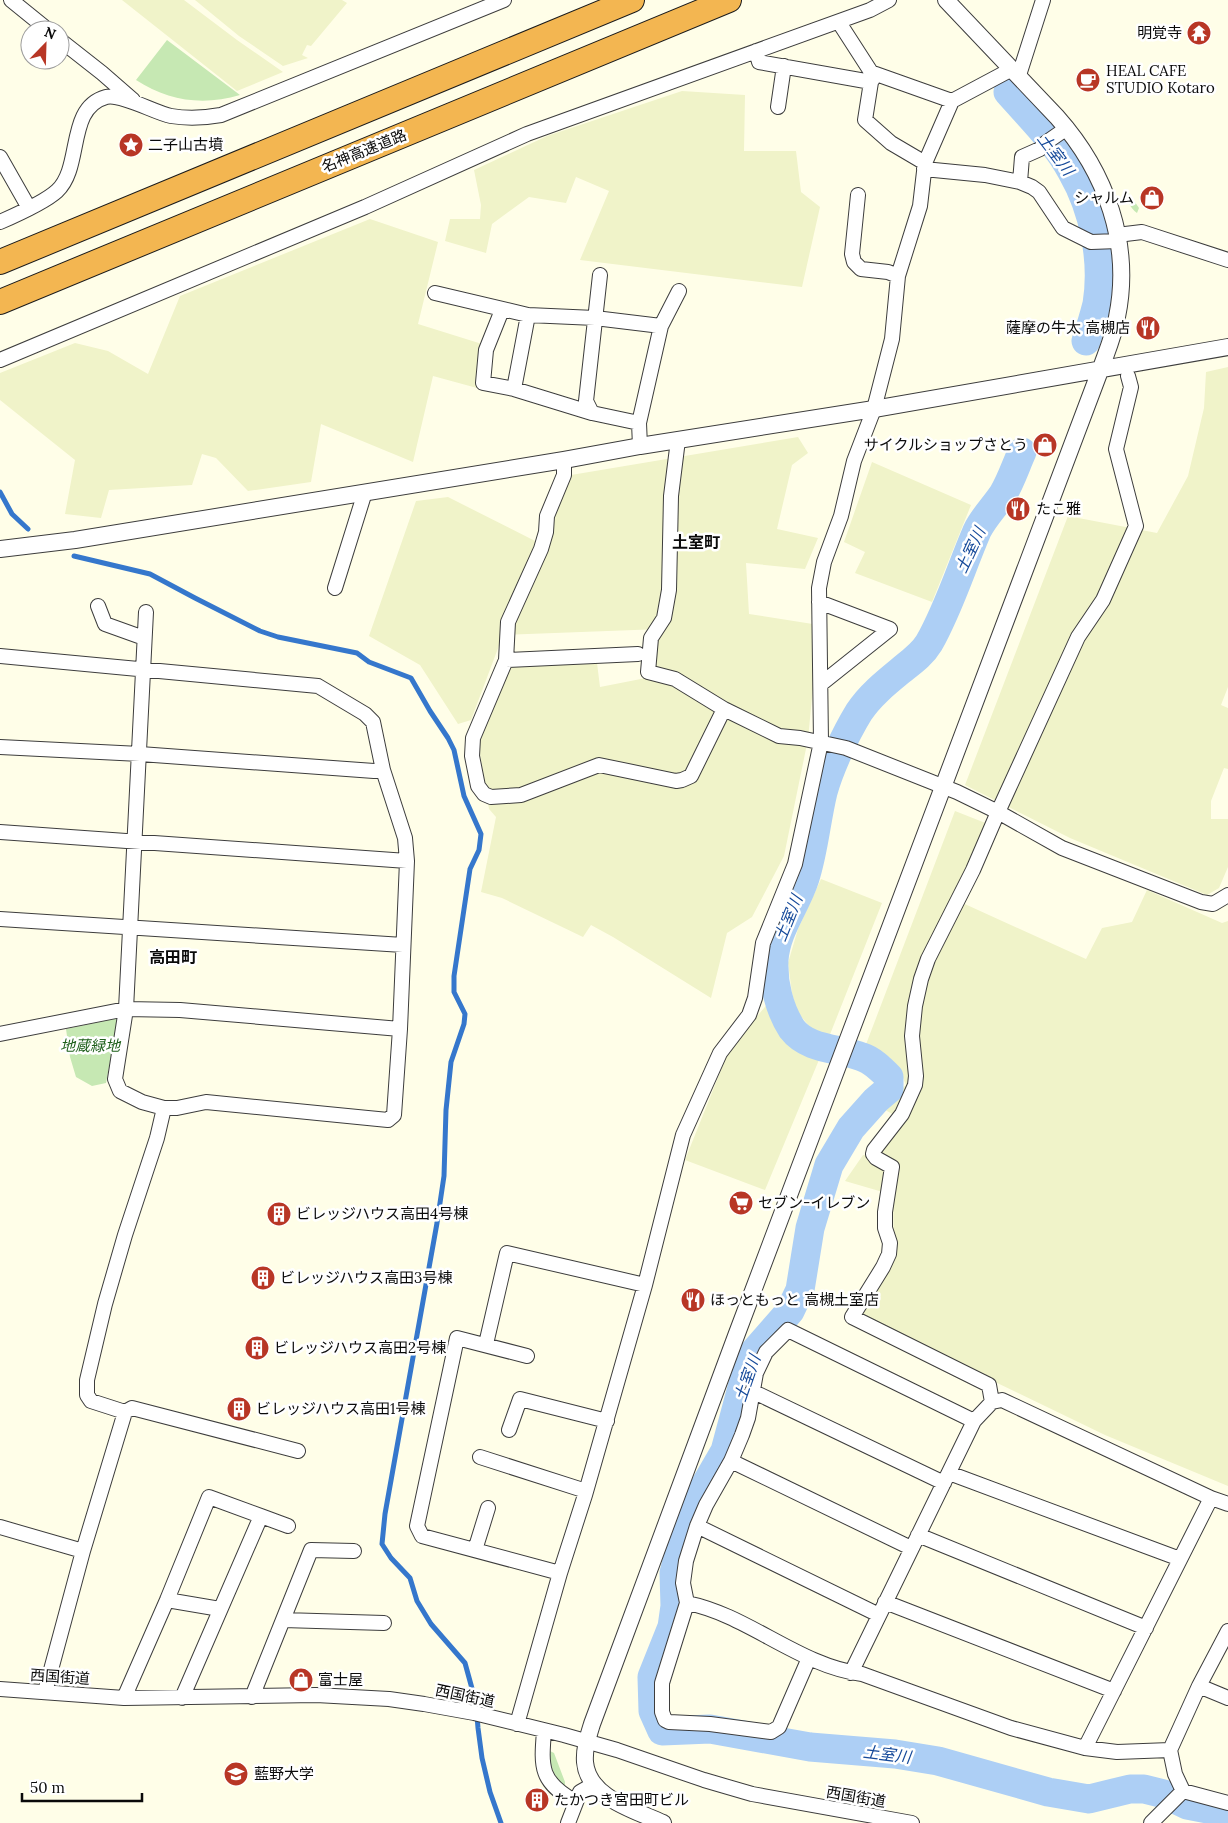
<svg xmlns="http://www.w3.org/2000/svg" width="1228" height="1823" font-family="Lora,'Noto Sans JP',serif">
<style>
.farmland{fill:#f0f3c9}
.green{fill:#c6e8b3}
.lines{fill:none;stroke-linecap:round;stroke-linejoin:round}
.stream{stroke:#3577cc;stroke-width:5}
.river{stroke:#adcff5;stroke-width:29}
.minor-casing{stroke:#3d3d3d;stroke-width:16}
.tertiary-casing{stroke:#3d3d3d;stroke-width:18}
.motorway-casing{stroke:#1b1b1b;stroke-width:26}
.minor{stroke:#fff;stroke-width:14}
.tertiary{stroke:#fff;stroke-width:16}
.motorway{stroke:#f3b651;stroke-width:24}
.labels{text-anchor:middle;stroke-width:5;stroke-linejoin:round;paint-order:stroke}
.poi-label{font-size:15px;fill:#0a0a0a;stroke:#fff;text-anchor:start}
.street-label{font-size:15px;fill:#0a0a0a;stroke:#fff}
.park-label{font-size:15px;font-style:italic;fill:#1f601c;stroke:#fff}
.water-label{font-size:16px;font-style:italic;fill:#164a9a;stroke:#fff}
.neighbourhood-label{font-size:16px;font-weight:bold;fill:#0a0a0a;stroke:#fff}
</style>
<rect width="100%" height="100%" fill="#fffee8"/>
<!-- farmland -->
<path class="farmland" d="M122,0h62l53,40 46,32 -46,19z
M195,0h147l5,3 -36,43 -4,-1 -5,10 6,3 -25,8 -44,-30z
M682,91l63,4 -1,56h52l5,41 19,15 -18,80 -222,-27 29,-69 -33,-14 -10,26 -37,-6 -37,27 -6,29 -41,-12 5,-22h30l1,-14 -7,-35 73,-34z
M370,219l68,23 -20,82 64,20 -5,44 -44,-12 -20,86 -92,-38 -10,58 -63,9 -32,-33 -14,-4 -10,31 -83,5 -8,28 -36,-4 10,-54 -75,-60v-27l75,-30 33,8 40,23 32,-78z
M1228,367v320l-7,18 7,3v61l-4,-1 -13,33v18h17v48l-9,21 -12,7 -137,-57 -105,-53 103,-269 89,17 31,-57 16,-68 2,-36z
M798,437l10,16 -16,12 -15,64 41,9 -13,31 -59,-6 3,51 70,11 -11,114 -24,117 -32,61 -25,16 -16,65 -98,-61 -22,-12 -8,12 -81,-39 -21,-6 15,-75 -7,-8 -11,-67 31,-76 88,-3 3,24 51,-10 3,-36 7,-12 -158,6 -32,85 -13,4 -38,-59 -51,-29 47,-135 32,-4 95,48 28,-70z
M872,462l99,43 -39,97 -77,-29 10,-21 -21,-10z
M955,811l33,13 -32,76 130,59 16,-31 30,-6 15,-32 75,33 6,-2v565l-123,-51 -247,-119 36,-59 -1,-62 -48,-14 18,-26 11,1 27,-37 -21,-12 26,-22 -7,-17 -10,-11 -24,-10z
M821,879l61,24 -53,134 -18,-9 -14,-16 -5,-19 -4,-30 10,-34z
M769,1002l13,19 19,20 20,14 -56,135 -80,-30 44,-110z"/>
<!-- green -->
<path class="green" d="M167,40l73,55c-37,11 -72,6 -104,-15z
M1126,189l13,19 -2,5c-7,-5 -11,-15 -13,-22z
M118,1018l-12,65 -14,3 -16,-9 -6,-20 -4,-28z
M550,1751l4,2 11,29v4c-13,-12 -15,-18 -15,-35z"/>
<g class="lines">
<!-- stream -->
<path class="stream" d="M0,492l12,22 16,15
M74,556l76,18 45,24 65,33 18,6 79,16 12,9 42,16 19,33 18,27 6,12 10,46 17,38 -2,16 -9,19 -16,107v16l11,22 -1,10 -13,38 -5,48 -2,66 -7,47 -52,291 -3,30 9,14 19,20 7,23 14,23 34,39 11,40 2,25 4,30 8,34 11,31"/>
<!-- river -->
<path class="river" d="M1008,92c22,25 48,50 64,80 22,38 32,89 25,132 -3,12 -7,25 -11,37
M1022,452c-6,13 -11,29 -19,42 -8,12 -20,24 -26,37 -16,37 -28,77 -48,112 -6,10 -15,17 -24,24 -17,14 -34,27 -46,45 -14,23 -29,55 -36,80 -7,29 -9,58 -18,86 -9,28 -29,52 -31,82 -1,23 5,49 18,69 16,21 47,19 70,28 10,3 19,12 27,20v12l-13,11 -25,28 -22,37 -19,63 -10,62 -10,21 -35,40 -11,29 -19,71 -25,43 -19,51 -7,28 1,33 -3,21 -20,50 1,34 9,20 48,-2 100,18 85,7 43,7 110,31 41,7 41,-10h14l20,5 23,11 41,8"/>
<defs>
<path id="minor" d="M11,0l37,30
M842,27l29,45v10l-6,38 26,23 34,20
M60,40l42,33 31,27
M756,51l3,11 112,20 5,-8 76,27
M1019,75l24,-75
M778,107l6,-41
M0,157l29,51
M924,169l61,6 35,7 12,5 7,5 24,36 28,14 27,-1
M1020,182l2,-25 18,-8 4,-5 23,-16
M858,195l-6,59 2,8 7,7 27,3 10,4
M0,222c16,-7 45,-20 57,-31 26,-24 9,-83 49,-94 15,-4 49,16 65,19 18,3 33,2 50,-1l283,-115
M1117,235l25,-3 86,28
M600,275l-14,126 6,12 47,10 1,23
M435,293l93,22 67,3 66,8
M502,310l-16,40 -3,33 31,6 78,24
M0,360l365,-153 162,-73 343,-124 19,-10
M514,389l14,-74
M639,423l22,-97 18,-35
M678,440l-7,56 -2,94 -5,28 -13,20 -3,34 27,7 49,30
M564,460v15l-17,41 -1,16 -5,17 -33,73 -2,38 -33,78 -1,18 6,30 6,8 7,3 30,-2 78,-30 77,16 6,-1 9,-4 33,-67 55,27 21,2 46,10 111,44 41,20 64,36 139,54 12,2 15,-9
M335,588l30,-96
M819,602l71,27 -69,55
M98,606l7,18 39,14
M0,656l318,30 47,28 8,8 10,48 22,68 2,23 -7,168 -6,86 -6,5 -182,-18 -29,6h-13l-22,-6 -22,-11 -5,-12 11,-70 20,-397
M506,660l132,-6
M0,747l140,7 234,17 9,-1
M0,832l407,29
M0,919l403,26
M0,1034l126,-25 54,1 220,19
M486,1344l21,-91 138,32
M527,1356l-70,-18 -40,188 5,10 138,37
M752,1391l192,92
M992,1402l-3,-17 -137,-68 31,-50 6,-13 1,-11 -5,-15v-16l7,-45 -16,-9 -3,-4 1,-4 28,-36 13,-29 1,-9 -4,-40 3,-30 6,-27 7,-20 45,-89 25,-58 80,-175 25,-37 33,-74 -20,-77 15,-62 -3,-11
M125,1412l-34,-11 -4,-6v-15l18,-76 20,-69 32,-97 7,-30
M974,1421l-186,-91 -22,22 -10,21 -8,45 -6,17 -11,26 -25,44 -9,21 -11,35 -3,22 4,20c61,12 112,63 175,71l149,54 74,20 32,4 53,-2
M509,1430l11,-31 87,22
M480,1457l106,34
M731,1461l180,87
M949,1473l231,86
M697,1526l182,89
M0,1527l83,24
M918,1535l228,93
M475,1550l13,-42
M167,1600l53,9
M885,1602l229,89
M687,1603l-25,80v29l3,8 4,2 41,2 61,8 8,-5 30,-69
M283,1620l101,3
M851,1673l123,-252 18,-19 10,-2 209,98 17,6
M1199,1686l29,12
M0,1689l124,9 192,-3 73,4 35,5 50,9 90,22 53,15 87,30 48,14 160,29
M45,1692l38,-141 42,-139 7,-4 166,43
M252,1697l59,-147 43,1
M124,1698l43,-98 42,-103 52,19
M182,1698l79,-182 27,10
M517,1724l43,-151 25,-78 60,-210 38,-150 37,-82 29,-38 6,-17 8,-55 32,-79 26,-122 -2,-154 5,-26 17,-46 13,-55 20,-52 18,-70 6,-63 22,-70 5,-43 27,-62 60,-32
M544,1731c-3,37 -4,51 32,71
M1085,1748l126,-250
M1183,1791l-8,-17 -5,-24 29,-64 29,-55
M568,1823l12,-31 14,-8
M1151,1823l32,-32 45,12"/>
<path id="tertiary" d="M0,549l75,-9 489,-80 76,-14 234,-37 354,-62
M663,1823c-28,-13 -75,-25 -78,-61 -1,-13 3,-25 7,-38l144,-388 365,-968c6,-17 13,-33 16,-51 15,-73 -11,-145 -60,-200l-111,-117"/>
<path id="motorway" d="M0,262l632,-262
M0,302l729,-302"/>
</defs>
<!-- minor casing -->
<use href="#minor" class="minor-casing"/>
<!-- tertiary casing -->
<use href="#tertiary" class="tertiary-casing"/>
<!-- motorway casing -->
<use href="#motorway" class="motorway-casing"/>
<!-- minor -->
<use href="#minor" class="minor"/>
<!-- tertiary -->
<use href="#tertiary" class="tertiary"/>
<!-- motorway -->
<use href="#motorway" class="motorway"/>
</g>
<!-- icons -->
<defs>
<symbol id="temple-disc" viewBox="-11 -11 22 22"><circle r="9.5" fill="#b83625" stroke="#fff"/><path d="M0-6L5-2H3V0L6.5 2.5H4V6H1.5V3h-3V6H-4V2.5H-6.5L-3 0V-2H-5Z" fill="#fff"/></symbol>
<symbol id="cafe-disc" viewBox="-11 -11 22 22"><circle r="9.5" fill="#b83625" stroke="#fff"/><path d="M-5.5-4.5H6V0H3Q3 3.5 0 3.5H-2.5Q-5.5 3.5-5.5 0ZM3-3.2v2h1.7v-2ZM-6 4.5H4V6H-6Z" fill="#fff"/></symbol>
<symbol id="sight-disc" viewBox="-11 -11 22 22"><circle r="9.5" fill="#b83625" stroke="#fff"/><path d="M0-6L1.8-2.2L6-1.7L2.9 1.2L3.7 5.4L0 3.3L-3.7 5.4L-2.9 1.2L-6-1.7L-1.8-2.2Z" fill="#fff"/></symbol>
<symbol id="shop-disc" viewBox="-11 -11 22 22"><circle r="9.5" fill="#b83625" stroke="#fff"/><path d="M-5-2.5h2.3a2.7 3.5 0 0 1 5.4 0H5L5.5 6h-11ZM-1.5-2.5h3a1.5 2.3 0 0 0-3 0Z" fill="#fff"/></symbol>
<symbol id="restaurant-disc" viewBox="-11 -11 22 22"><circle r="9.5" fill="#b83625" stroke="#fff"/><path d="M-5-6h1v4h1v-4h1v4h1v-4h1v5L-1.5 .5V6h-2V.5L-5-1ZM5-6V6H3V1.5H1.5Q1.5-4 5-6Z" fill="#fff"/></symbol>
<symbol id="supermarket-disc" viewBox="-11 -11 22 22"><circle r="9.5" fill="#b83625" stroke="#fff"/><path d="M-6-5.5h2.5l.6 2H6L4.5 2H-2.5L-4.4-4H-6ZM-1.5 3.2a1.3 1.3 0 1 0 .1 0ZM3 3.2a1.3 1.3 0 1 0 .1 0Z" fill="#fff"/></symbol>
<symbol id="building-disc" viewBox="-11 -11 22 22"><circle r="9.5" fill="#b83625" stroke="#fff"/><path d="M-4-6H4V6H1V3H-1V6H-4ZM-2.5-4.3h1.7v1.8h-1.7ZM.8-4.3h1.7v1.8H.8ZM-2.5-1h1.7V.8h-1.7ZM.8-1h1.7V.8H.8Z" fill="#fff"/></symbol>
<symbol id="university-disc" viewBox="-11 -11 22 22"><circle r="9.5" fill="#b83625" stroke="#fff"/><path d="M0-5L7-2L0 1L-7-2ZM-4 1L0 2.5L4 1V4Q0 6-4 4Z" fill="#fff"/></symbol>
</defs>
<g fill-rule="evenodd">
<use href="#temple-disc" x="1185" y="19" width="28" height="28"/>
<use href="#cafe-disc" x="1074" y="66" width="28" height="28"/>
<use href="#sight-disc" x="117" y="131" width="28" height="28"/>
<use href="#shop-disc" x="1138" y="184" width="28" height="28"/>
<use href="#restaurant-disc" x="1134" y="314" width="28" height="28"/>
<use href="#shop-disc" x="1031" y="431" width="28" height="28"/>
<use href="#restaurant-disc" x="1004" y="495" width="28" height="28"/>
<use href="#supermarket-disc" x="727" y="1189" width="28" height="28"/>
<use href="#building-disc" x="265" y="1200" width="28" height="28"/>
<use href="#building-disc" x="249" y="1264" width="28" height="28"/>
<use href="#restaurant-disc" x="679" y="1286" width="28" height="28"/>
<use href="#building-disc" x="243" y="1334" width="28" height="28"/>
<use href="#building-disc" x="225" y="1395" width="28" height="28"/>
<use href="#shop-disc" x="287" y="1666" width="28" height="28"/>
<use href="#university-disc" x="222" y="1760" width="28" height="28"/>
<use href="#building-disc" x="523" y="1786" width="28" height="28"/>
</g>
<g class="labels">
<!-- poi labels -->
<g class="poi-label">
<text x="1182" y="38" text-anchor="end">明覚寺</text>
<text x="1106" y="76">HEAL CAFE<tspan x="1106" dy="17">STUDIO Kotaro</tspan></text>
<text x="148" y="150">二子山古墳</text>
<text x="1134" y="203" text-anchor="end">シャルム</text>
<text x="1130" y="333" text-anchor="end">薩摩の牛太 高槻店</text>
<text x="1028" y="450" text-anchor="end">サイクルショップさとう</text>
<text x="1036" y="514">たこ雅</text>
<text x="758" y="1208">セブン-イレブン</text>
<text x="296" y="1219">ビレッジハウス高田4号棟</text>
<text x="280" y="1283">ビレッジハウス高田3号棟</text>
<text x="710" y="1305">ほっともっと 高槻土室店</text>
<text x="274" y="1353">ビレッジハウス高田2号棟</text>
<text x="256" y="1414">ビレッジハウス高田1号棟</text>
<text x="318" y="1685">富士屋</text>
<text x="254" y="1779">藍野大学</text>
<text x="554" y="1805">たかつき宮田町ビル</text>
</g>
<!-- street labels -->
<g class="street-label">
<text transform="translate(364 151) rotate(-22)" y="5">名神高速道路</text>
<text transform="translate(60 1677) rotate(4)" y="5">西国街道</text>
<text transform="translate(465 1696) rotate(12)" y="5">西国街道</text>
<text transform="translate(856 1797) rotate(10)" y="5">西国街道</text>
</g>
<!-- park labels -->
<g class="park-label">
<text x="90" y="1051">地蔵緑地</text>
</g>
<!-- water labels -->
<g class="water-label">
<text transform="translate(1056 154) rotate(53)" y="6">土室川</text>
<text transform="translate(970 550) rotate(-65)" y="6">土室川</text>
<text transform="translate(788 918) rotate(-68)" y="6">土室川</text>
<text transform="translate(747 1378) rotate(-71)" y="6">土室川</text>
<text transform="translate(887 1754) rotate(7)" y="6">土室川</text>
</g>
<!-- neighbourhood labels -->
<g class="neighbourhood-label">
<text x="696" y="548">土室町</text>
<text x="173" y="963">高田町</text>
</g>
</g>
<!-- north arrow -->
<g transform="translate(45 45) rotate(23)"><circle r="24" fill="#ffffff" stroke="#9d9d9d"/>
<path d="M0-4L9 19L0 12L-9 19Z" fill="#b83625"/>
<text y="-8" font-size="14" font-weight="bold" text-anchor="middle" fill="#0a0a0a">N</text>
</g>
<!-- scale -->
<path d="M22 1793v8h120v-8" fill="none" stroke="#0a0a0a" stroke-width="2.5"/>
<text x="30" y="1793" font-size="15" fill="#0a0a0a" stroke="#ffffff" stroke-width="4" paint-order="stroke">50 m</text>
</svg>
